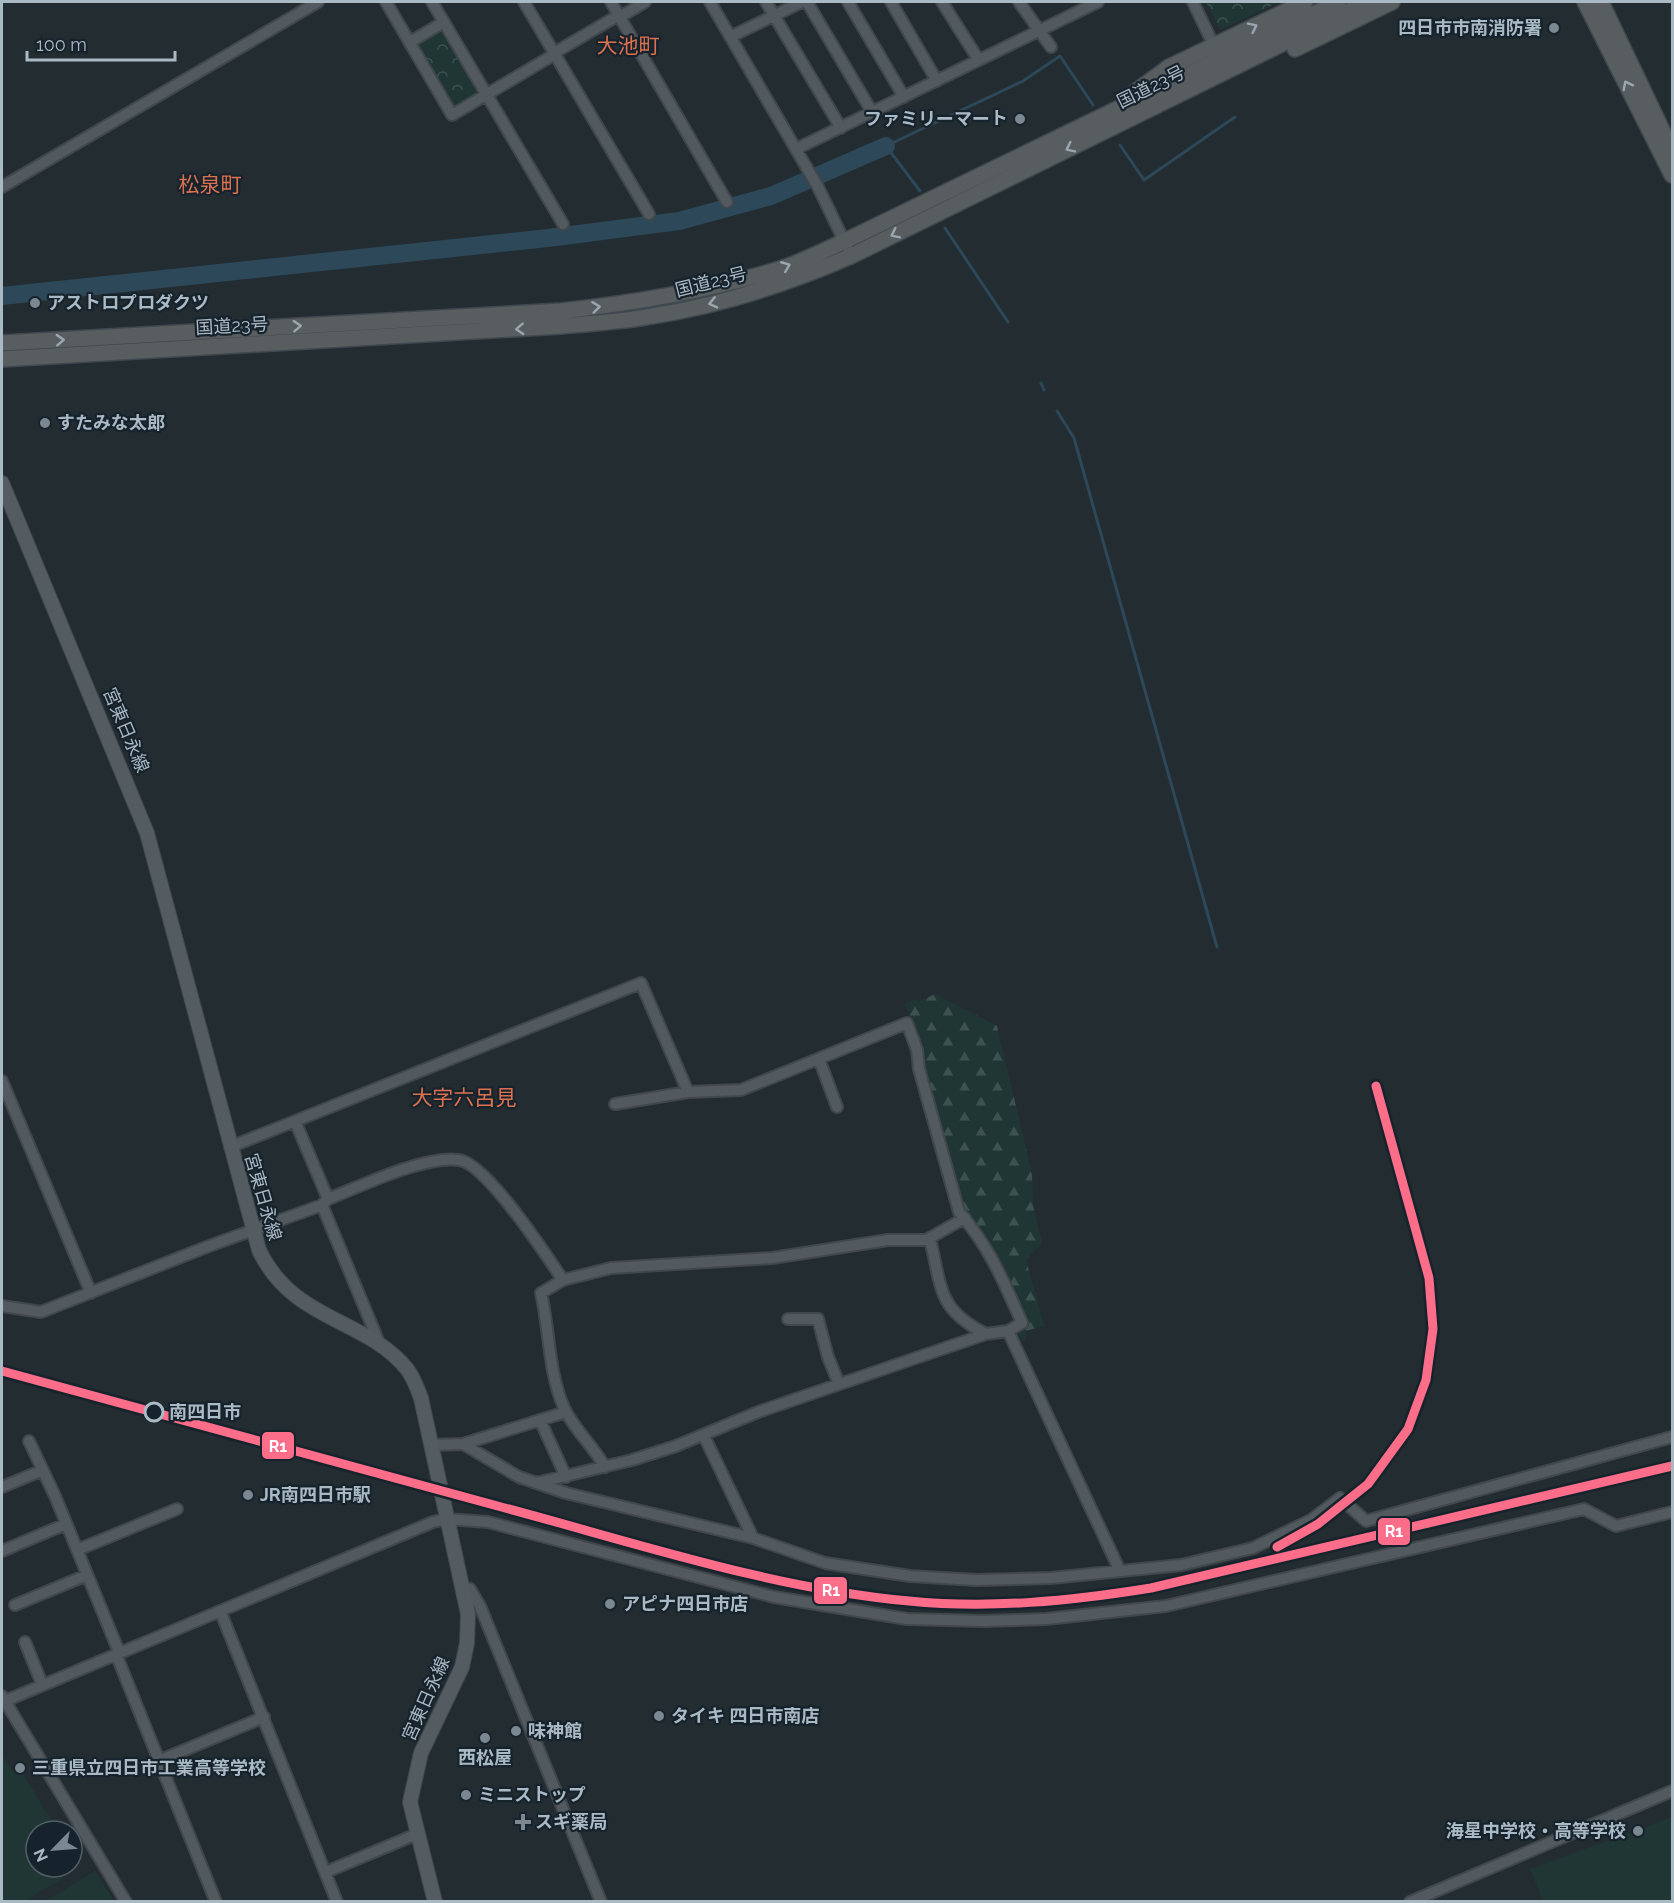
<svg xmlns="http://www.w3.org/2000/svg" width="1674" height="1903" font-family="Raleway,'Noto Sans JP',sans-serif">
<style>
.forest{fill:url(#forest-firs)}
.park{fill:url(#park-crowns)}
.pitch{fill:#203635}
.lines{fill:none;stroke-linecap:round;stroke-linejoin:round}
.stream{stroke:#2c4859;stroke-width:3}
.river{stroke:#2c4859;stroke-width:18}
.minor-casing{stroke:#41484c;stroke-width:14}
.major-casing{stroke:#40494e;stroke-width:16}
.highway-casing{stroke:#3f484e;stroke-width:18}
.minor{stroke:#525a60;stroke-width:10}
.major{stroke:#545c62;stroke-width:14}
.highway{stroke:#585d5f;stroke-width:15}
.rail-1-casing{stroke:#17232c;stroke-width:14}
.rail-1{stroke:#fb6d88;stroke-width:9}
.oneway{stroke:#9aa7b1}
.poi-dot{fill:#7b8891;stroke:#17232c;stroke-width:2}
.stop-dot{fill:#17232c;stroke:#aabac5;stroke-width:3}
.labels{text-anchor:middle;stroke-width:4.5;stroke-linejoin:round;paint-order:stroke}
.poi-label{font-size:18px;font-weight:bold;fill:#aabac5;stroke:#17232c;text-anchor:start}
.street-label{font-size:18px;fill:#aabac5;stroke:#17232c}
.stop-label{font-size:18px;font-weight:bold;fill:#aabac5;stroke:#17232c;text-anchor:start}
.quarter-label{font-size:21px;fill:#db714f;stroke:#17232c}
.line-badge{stroke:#17232c;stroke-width:2}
.badge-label{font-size:16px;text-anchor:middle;font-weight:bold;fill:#fff}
</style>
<defs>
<pattern id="forest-firs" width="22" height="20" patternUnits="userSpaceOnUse" patternTransform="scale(1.5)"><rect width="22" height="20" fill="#203635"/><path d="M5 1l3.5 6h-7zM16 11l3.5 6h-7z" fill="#3e5151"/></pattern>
<pattern id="park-crowns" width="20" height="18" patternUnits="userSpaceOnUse" patternTransform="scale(1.5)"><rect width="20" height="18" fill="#203635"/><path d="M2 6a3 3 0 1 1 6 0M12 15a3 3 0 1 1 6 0" fill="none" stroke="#3e5151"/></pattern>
</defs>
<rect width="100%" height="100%" fill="#232c31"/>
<!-- forest -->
<path class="forest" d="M935,994l62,32 35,148 1,31 9,38 -16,17 18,66 -18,5v9l-4,1 -4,-9 6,-6c-16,-42 -29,-85 -61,-117l-40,-140v-21l-18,-44 10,-5 3,3z"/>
<!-- park -->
<path class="park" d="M1206,2h74l-60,28z
M443,28l36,62v5l-25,13 -3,-1 -35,-60 1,-4z"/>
<!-- pitch -->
<path class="pitch" d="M2,1754l10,17 11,3 35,57h-22v36h30l-4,12 -37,22h-23z
M1672,1817v84h-129l-13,-32z
M95,1871l19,30h-69l4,-2z"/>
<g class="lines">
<!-- stream -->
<path class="stream" d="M1120,145l24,35 91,-63
M920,191l-34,-45 137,-65 37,-25 33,49
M945,228l63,94
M1041,383l3,7
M1057,411l17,27 143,509"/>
<!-- river -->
<path class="river" d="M2,296l546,-58 131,-17 92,-25 115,-50"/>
<defs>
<path id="minor" d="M386,2l66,113 103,-61
M432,2l131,222
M524,2l125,212
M611,2l116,200
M710,2l108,185 29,60
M766,2l75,126
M807,2l65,110
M848,2l56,95
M891,2l46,79
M942,2l36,57
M1019,2l32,45
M1193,2l21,44
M620,17l25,-15
M730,37l72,-35
M410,42l34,-20
M554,53l65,-38
M796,149l302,-147
M2,187l316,-185
M819,1059l18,48
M2,1081l89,212
M615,1104l73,-12
M295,1121l33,78
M230,1147l411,-164 47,109 53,-2 166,-67 10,27 2,19 40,143c31,36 44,68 63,111l-14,8 -22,3 -228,78 -82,34 -44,14 -96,23
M322,1205l58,140
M930,1239c12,49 7,70 56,95
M2,1306l39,6 168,-66 113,-41 6,-6c33,-13 97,-44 131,-39 28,4 87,95 104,120
M788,1319h30l10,38 11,27
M1008,1331l112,240
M540,1420l26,57
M704,1436l49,102
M29,1441l26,55 64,156
M463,1444l103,-32
M432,1445l31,-1 56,33 47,16 187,45 72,25 85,13 66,4 75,-2 130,-13 72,-17 58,-28 29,-22 26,23 306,-84
M605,1467c-11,-20 -30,-37 -40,-57 -17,-37 -15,-78 -24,-117l22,-13 48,-12 161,-10 116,-18h38l39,-22
M2,1487l41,-17
M77,1550l100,-41
M2,1551l64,-27
M464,1588l6,1 10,17 121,296
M15,1605l72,-30
M221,1613l116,289
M25,1642l17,42
M116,1654l100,248
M2,1696l3,5 428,-179 13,-3 42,3 286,75 133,22 76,2 63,-2 120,-13 418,-97 32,17 56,-14
M5,1701l121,201
M160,1763l3,-4 101,-42
M326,1872l91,-38
M1410,1902l262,-111"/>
<path id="major" d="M2,483l145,350 112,417c34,72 107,68 148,119 7,9 10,19 14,29l47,216 -1,29 -5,24 -41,86 -11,49 25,100"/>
<path id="highway" d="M1585,2l87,173
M1601,2l71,149
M1295,49l97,-47
M1127,98l42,-31 136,-65
M2,343l559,-32c73,-8 145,-20 216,-41 23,-7 46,-19 68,-29l493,-239
M2,359l559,-33c30,-3 61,-4 91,-10 69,-11 135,-32 199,-60l516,-254"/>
</defs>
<!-- minor casing -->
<use href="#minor" class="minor-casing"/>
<!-- major casing -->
<use href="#major" class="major-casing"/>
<!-- highway casing -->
<use href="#highway" class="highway-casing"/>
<!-- minor -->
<use href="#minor" class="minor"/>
<!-- major -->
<use href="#major" class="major"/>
<!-- highway -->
<use href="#highway" class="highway"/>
<defs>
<path id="rail-1" d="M2,1371c164,44 328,89 492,134 136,36 274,83 415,96 81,8 162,0 242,-13l521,-122
M1277,1547l41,-23 50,-40 40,-55 18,-49 7,-51 -4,-51 -53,-192"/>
</defs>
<!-- rail-1 casing -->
<use href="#rail-1" class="rail-1-casing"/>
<!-- rail-1 -->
<use href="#rail-1" class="rail-1"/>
</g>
<!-- one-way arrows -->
<defs><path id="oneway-chevron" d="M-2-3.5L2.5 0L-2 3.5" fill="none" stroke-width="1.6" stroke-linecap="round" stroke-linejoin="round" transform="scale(1.5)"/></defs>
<g class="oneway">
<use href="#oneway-chevron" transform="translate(1253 27) rotate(-26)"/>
<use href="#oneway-chevron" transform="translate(1627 85) rotate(-117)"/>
<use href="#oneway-chevron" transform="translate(1070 148) rotate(154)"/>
<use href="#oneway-chevron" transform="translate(895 234) rotate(154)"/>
<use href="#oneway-chevron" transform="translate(786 266) rotate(-22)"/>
<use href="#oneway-chevron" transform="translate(713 303) rotate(167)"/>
<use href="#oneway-chevron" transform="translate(596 307) rotate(-7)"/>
<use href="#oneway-chevron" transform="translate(297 326) rotate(-3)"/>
<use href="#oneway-chevron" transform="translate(520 329) rotate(177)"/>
<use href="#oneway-chevron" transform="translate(60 340) rotate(-3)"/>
</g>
<!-- markers -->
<g class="poi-dot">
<circle cx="1554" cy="28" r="6"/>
<circle cx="1020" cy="119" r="6"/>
<circle cx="35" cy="303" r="6"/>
<circle cx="45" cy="423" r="6"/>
<circle cx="248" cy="1495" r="6"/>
<circle cx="610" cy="1604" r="6"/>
<circle cx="659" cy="1716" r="6"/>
<circle cx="516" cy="1731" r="6"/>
<circle cx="485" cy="1738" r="6"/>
<circle cx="20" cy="1768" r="6"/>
<circle cx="466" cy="1795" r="6"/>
<path d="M520 1813h6v6h6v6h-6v6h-6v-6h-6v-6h6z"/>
<circle cx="1638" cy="1831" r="6"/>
</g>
<circle class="stop-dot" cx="154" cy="1412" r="9"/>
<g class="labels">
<!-- poi labels -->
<g class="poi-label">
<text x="1542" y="34" text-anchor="end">四日市市南消防署</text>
<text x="1008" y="125" text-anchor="end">ファミリーマート</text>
<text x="47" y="309">アストロプロダクツ</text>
<text x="57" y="429">すたみな太郎</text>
<text x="260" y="1501">JR南四日市駅</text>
<text x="622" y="1610">アピナ四日市店</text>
<text x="671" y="1722">タイキ 四日市南店</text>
<text x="528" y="1737">味神館</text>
<text x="485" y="1764" text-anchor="middle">西松屋</text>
<text x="32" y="1774">三重県立四日市工業高等学校</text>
<text x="478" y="1801">ミニストップ</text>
<text x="535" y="1828">スギ薬局</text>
<text x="1626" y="1837" text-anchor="end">海星中学校・高等学校</text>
</g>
<!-- street labels -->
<g class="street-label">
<text transform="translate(1151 87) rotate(-26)" y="6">国道23号</text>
<text transform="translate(711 282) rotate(-14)" y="6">国道23号</text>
<text transform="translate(232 326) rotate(-3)" y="6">国道23号</text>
<text transform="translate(126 730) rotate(67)" y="6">宮東日永線</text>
<text transform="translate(263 1197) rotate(74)" y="6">宮東日永線</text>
<text transform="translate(426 1699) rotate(-66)" y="6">宮東日永線</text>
</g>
<!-- stop labels -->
<g class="stop-label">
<text x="169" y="1418">南四日市</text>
</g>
<!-- quarter labels -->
<g class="quarter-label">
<text x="628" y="53">大池町</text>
<text x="210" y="192">松泉町</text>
<text x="464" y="1105">大字六呂見</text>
</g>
</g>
<g class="line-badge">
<rect x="261" y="1431" width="34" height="29" rx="6" fill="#fb6d88"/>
<rect x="1377" y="1517" width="34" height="29" rx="6" fill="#fb6d88"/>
<rect x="813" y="1576" width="35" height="29" rx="6" fill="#fb6d88"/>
</g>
<g class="badge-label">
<text x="278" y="1452">R1</text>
<text x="1394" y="1537">R1</text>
<text x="831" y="1596">R1</text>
</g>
<!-- border -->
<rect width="1674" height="1903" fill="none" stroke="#aabac5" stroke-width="6"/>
<!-- north arrow -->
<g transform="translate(54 1849) rotate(245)"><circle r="28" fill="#17232c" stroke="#525f69" stroke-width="1.5"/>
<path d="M0-4.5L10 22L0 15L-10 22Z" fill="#7b8891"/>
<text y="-9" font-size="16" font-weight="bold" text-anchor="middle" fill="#aabac5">N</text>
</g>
<!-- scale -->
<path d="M27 51v9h148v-9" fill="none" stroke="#aabac5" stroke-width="3"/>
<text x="36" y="51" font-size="18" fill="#aabac5" stroke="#17232c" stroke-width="4.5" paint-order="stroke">100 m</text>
</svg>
